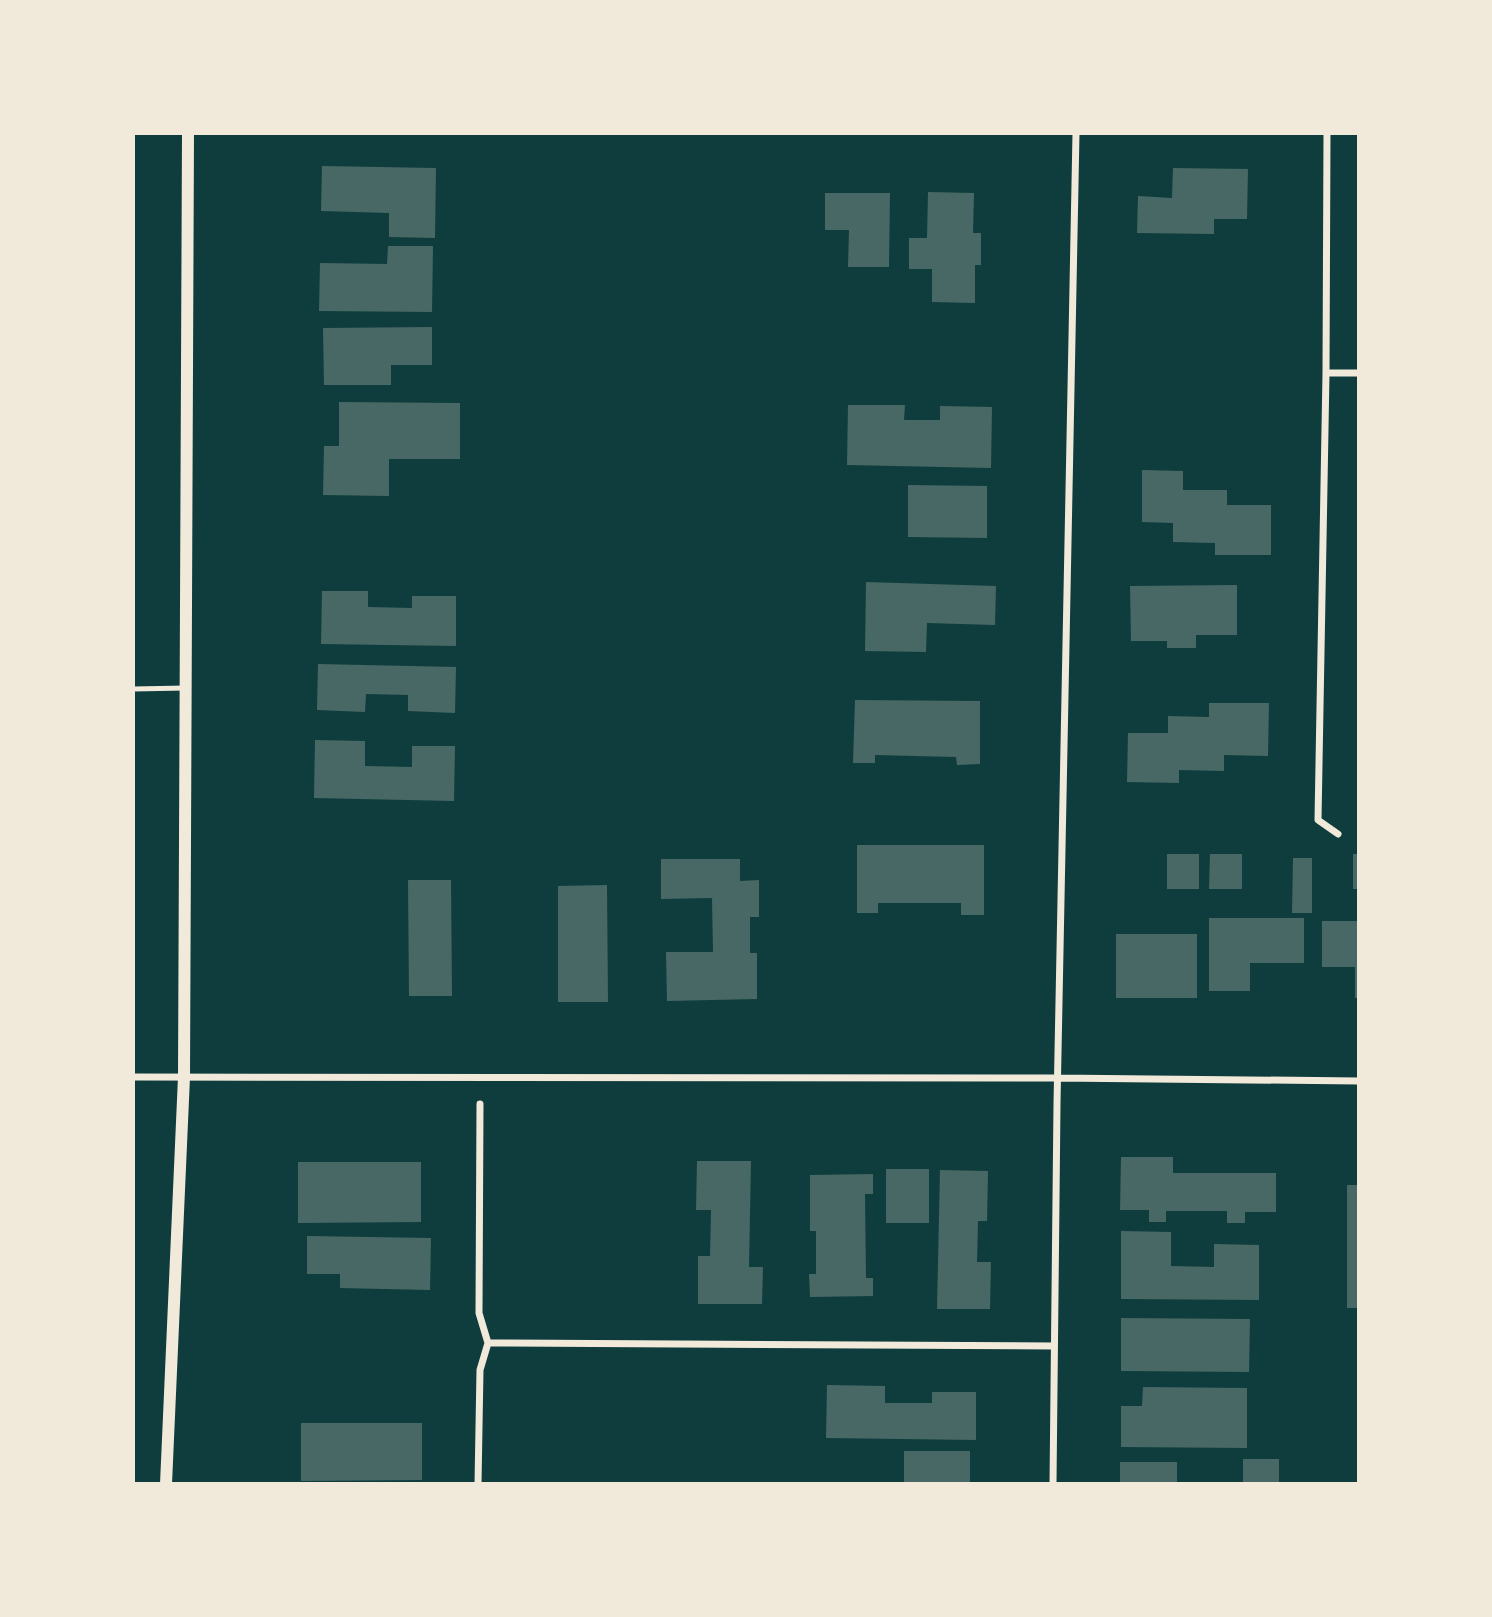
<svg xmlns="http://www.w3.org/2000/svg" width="1492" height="1617" font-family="'DM Sans',sans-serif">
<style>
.building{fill:#486865}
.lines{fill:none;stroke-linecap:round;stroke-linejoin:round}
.service{stroke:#f1e9da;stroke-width:5}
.minor{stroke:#f1e9da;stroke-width:7}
.tertiary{stroke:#f1e9da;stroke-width:12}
</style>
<rect width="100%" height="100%" fill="#0f3d3e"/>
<!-- building -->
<path class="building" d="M322,166l114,2 -1,70 -46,-1v-24l-68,-2z
M1173,168l75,1 -1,50h-33v15l-77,-1 1,-37 34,2z
M928,192l46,1 -1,40h8v32h-6v38l-43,-1v-33h-23v-31h18z
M825,193h65l-1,74h-41l1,-37h-24z
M388,246h45l-1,66 -113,-1 1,-48 67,1z
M432,327v38h-41v20h-67l-1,-57z
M339,402l121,1v56h-71v37l-66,-1 1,-49h15z
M848,405h57l-1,15h36v-14l52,1 -1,61 -144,-3z
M1142,470l41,1v19h44v15h44v50h-56v-12l-42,-1v-19l-31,-1z
M908,485l79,1v52l-79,-1z
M866,582l130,4 -1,39 -68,-2 -1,29 -61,-1z
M1237,585v50h-41v13h-29v-7h-36l-1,-55z
M322,591h46v16l44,1v-12h44v50l-135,-2z
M318,664l138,3 -1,46 -47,-2v-16l-42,-1 -1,18 -48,-2z
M855,700l125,1v63l-23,1 -1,-8 -81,-2v8h-22z
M1209,703h60l-1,53 -44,-1v16l-45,-1v13l-52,-1 1,-49h40v-17l41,1z
M315,740l50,1v25l47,1v-21h43l-1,55 -140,-3z
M857,845h127v70h-23v-12h-83v10h-21z
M1167,854h32v35h-32z
M1210,854h32v35h-33z
M1353,854h6v35h-6z
M1293,858h19v55h-20z
M661,859h79v22l19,-1v37h-9v36h7v46l-90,2 -1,-49h47l-1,-54 -51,1z
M408,880h43l1,116h-43z
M607,885l1,117h-50v-116z
M1209,918h95v45h-54v28h-41z
M1322,921h37v77h-4v-31h-33z
M1116,934h81v64h-81z
M1121,1157h52v16h103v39h-31v11h-18v-12h-61v11h-17v-12h-29z
M697,1161h54l-2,106h14l-1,37h-64v-48h12l1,-46h-15z
M298,1162h123v60l-123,1z
M886,1169h43v54h-43z
M940,1170l48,1 -1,50h-9l-1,41h14l-1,47h-53z
M873,1174v20h-8l1,84h7v18l-63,1 -1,-23h7v-43h-6v-56z
M1347,1185h12v123h-12z
M1121,1231l50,1v34l43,1v-23l45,1v55l-138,-1z
M307,1236l124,2 -1,52 -90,-2v-14h-33z
M1121,1318l129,1 -1,53 -128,-1z
M827,1385l58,1v17h47v-11h44v48l-150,-2z
M1143,1387l104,1v60l-126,-1v-41h21z
M301,1423h121v57l-121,1z
M904,1451h66v33h-66z
M1243,1459h36v25h-36z
M1120,1462h57v22h-57z"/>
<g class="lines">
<!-- service -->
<path class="service" d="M133,689l53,-1"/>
<!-- minor -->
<path class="minor" d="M1327,133l-1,240 -8,447 20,14
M1326,373h33
M133,1077l925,1 301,3
M480,1104l-1,209 9,30
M478,1484l2,-114 8,-27 566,3
M1053,1484l4,-380 19,-971"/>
<!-- tertiary -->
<path class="tertiary" d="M166,1484l18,-407 4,-944"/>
</g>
<!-- border -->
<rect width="1492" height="1617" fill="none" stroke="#f1e9da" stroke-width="270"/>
</svg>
